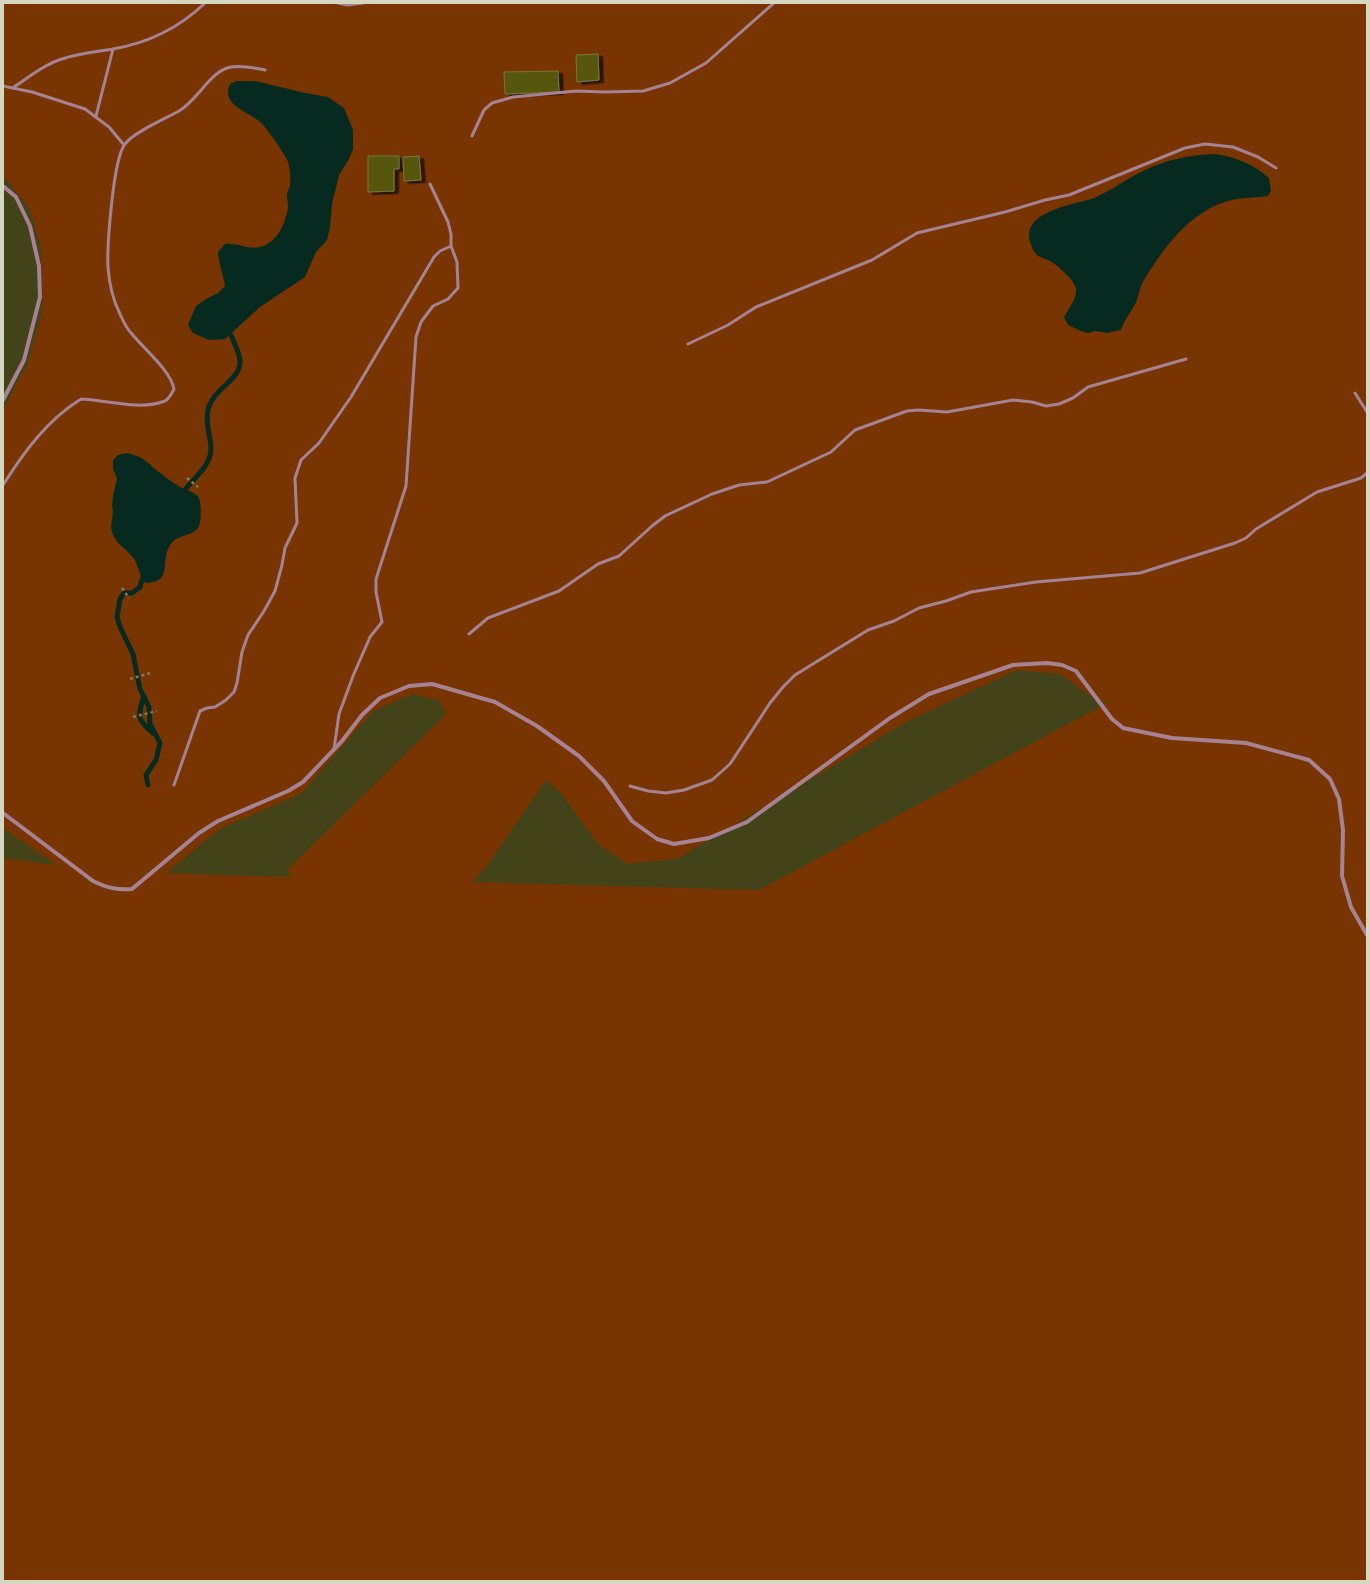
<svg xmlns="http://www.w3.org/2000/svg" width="1370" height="1584" font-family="Barlow,sans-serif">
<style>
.green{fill:#783502;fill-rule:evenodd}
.water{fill:#072a20}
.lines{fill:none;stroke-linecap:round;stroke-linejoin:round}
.stream{stroke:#072a20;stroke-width:5}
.building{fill:#57570f;stroke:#75764b;filter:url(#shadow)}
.path{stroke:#7d7d5b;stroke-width:2.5;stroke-dasharray:3 3;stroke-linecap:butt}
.service{stroke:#a68293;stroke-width:3}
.minor{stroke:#a68293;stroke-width:4}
</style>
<defs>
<filter id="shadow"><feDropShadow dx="4.5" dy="2.5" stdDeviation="0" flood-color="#0009"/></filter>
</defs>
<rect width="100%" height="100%" fill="#434319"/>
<!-- green -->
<path class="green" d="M3,3h1364v1578h-1364v-723l53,7 -53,-37v-418l25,-47 15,-55 -2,-62 -12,-38 -26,-32zM1017,670l43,4 26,19 21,10 -348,187 -287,-8 14,-15 60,-87 14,12 38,52 29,20 50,-5 231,-138zM413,694l26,7 7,13 -158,155 2,8 -124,-4 55,-45 80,-34 72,-83z"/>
<!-- water -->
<path class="water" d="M237,81h18l50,12 23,4 16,11 9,22v19l-4,10 -10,16 -7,29 -2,23 -3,13 -11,12 -11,25 -45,30 -35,32 -16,1 -16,-7 -5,-8 8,-19 10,-7 12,-6 7,-7c-1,-8 -8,-29 -7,-34 1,-2 5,-5 7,-8 12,-2 23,6 35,3 13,-3 22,-16 25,-28 1,-4 3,-8 3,-12 0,-4 -1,-8 -1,-12 0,-3 2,-6 3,-9 1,-7 0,-17 -2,-24 -3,-8 -22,-35 -28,-40 -13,-12 -39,-16 -30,-38z
M1215,154c21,3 38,10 54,24l2,13 -3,5c-12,2 -24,1 -36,4 -40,9 -68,47 -88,80 -5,8 -5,18 -10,26 -4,8 -10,14 -13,24l-14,3 -11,-2 -8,2 -7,-2 -13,-6 -4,-8c4,-7 13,-19 12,-28 -2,-10 -18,-23 -26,-28 -4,-2 -8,-3 -12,-5 -5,-4 -9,-15 -9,-21 0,-25 48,-31 65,-37 19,-8 35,-21 53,-29 23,-10 43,-14 68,-15z
M127,453c21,5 20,11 36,22 5,5 12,8 17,12 6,4 15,4 19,11 2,6 3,24 -1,30 -7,9 -21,6 -28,17 -10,17 3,37 -24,38l-4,-4 -7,-19 -7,-8 -10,-9 -5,-8 -2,-7 2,-17 -1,-5 1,-10 4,-18 -4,-9v-9l5,-5z"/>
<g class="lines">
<!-- stream -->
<path class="stream" d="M185,490c9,-12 27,-25 26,-43 -1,-12 -6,-25 -3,-37 4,-20 30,-29 32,-46 1,-10 -6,-20 -9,-29
M142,579l-2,8 -8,6h-8l-4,6 -3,18 3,10 13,27 7,35 9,18 1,17 10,19 -4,17 -10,15 2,10
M144,696c-6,20 -8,23 9,37"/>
</g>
<!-- building -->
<path class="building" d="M598,54l1,26 -22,2 -1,-27z
M558,71l1,21 -54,2 -1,-22z
M368,156h31v13h-5v22l-26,1z
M419,156l2,24 -17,1 -1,-24z"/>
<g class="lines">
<!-- path -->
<path class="path" d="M187,478l11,9
M122,588l7,10
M130,679l20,-6
M133,717l24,-6"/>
<!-- service -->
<path class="service" d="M338,3l9,2 16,-2
M3,86l29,6 53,17 24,18 15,18
M14,87c15,-10 31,-23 48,-28 17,-6 34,-7 51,-10 35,-6 67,-22 92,-46
M96,116l17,-67
M472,136l12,-26 8,-7 21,-6 63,-6 29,1 38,-1 27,-8 36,-20 68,-60
M688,344l40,-19 28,-18 116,-47 45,-27 88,-21 40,-12 24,-5 116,-47 20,-4 28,3 25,10 18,11
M1355,393l12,19
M3,485c21,-33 44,-65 78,-86 25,1 59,12 84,2 4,-2 7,-8 9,-12 -3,-18 -30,-40 -42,-55 -5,-5 -9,-13 -12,-20 -7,-14 -11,-32 -12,-47 -1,-21 5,-108 17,-123 9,-12 40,-25 54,-33 19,-11 32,-41 52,-44 11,-2 23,1 34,3
M469,634l19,-16 71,-27 39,-27 21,-8 33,-30 13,-10 47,-22 27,-9 28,-3 64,-30 24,-22 52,-19 11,-1 29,2 66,-12 19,2 14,4 13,-2 14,-6 15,-11 98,-28
M334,749l5,-35 14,-38 17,-39 12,-15 -6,-30v-13l30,-93 10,-149 5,-15 12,-16 15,-7 10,-11 -1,-26 -6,-16v-12l-3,-12 -18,-38
M174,785l26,-74 7,-3 8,-1 11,-7 8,-8 3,-9 5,-31 6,-17 16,-24 11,-20 7,-26 3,-17 12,-25 -2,-45 6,-18 18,-17 32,-46 83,-140 6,-6 11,-5
M630,786l18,5 18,2 18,-3 28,-10 18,-16 40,-61 13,-16 12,-12 73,-45 26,-9 25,-13 27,-7 25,-9 65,-10 104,-9 95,-30 11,-5 10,-9 61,-37 44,-14 6,-5"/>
<!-- minor -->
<path class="minor" d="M3,186l13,11 14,29 9,40 1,31 -16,63 -21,40
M3,813l90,68c14,7 24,9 39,8l67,-56 19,-12 70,-30 15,-9 39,-41 20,-26 18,-17 29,-12 23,-2 63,18 42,24 42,30 25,25 28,40 25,18 17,5 35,-6 38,-16 143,-104 39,-24 84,-29 34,-2 15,2 14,6 36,48 11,9 49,10 74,5 63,17 21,19 9,20 4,31 -1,46 9,31 16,28"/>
</g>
<!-- border -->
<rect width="1370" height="1584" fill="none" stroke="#d6d7c0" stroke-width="8"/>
</svg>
